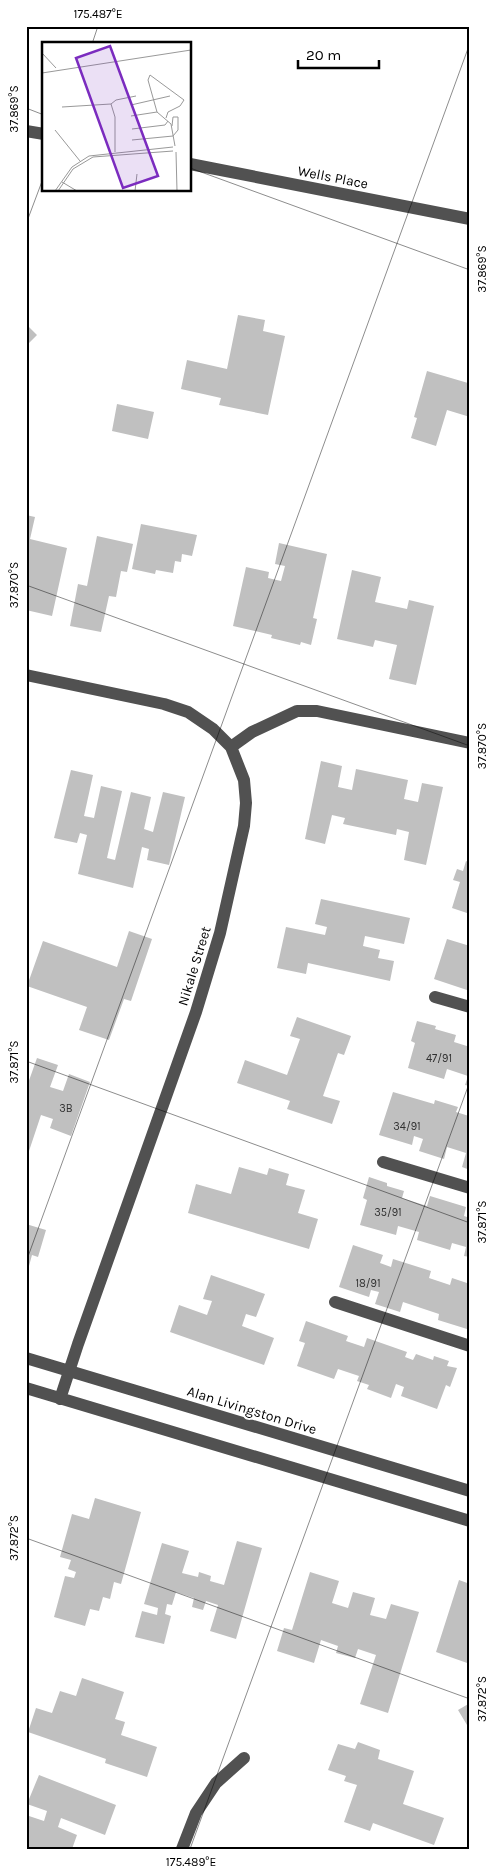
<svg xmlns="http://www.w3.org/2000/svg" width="496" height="1875" font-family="Karla,sans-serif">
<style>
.building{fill:#c0c0c0}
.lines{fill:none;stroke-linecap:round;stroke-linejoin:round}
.minor{stroke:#515151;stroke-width:12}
.ticks{fill:none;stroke:#000;stroke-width:1;stroke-opacity:0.45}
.labels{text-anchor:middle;stroke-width:4;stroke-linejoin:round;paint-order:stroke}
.number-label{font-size:11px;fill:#303030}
.street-label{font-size:14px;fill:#000;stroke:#fff}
.inset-road{fill:none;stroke:#999;stroke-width:1}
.view{fill:#7b2cbf;fill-opacity:0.15;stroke:#7b2cbf;stroke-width:2.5}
.inset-edge{fill:none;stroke:#000;stroke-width:2.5}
.neatline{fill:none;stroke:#000;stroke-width:2}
.ticks-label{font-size:12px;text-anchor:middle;fill:#000}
</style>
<rect width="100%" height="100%" fill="#fff"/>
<!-- building -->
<path class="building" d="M238,315l27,5 -2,11 22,5 -17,79 -49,-10 2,-7 -40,-9 6,-29 40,9z
M26,324l11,11 -11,11z
M427,371l41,12 2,-4v38l-23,-7 -11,36 -25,-8 6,-20 -3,-1z
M117,404l37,8 -6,27 -36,-8z
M26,515l9,2 -5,22 37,9 -15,68 -26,-6z
M141,524l56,11 -5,21 -10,-2 -1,8 -6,-1 -2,12 -17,-3 -1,4 -23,-5z
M97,536l36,8 -6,28 -6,-1 -5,26 -7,-1 -8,36 -31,-6 8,-42 9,2z
M279,543l48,11 -14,64 4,1 -6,26 -10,-3 -1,3 -29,-7 1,-3 -39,-9 13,-59 23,5 -1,6 13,3 4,-15 -10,-2z
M352,570l29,7 -6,25 32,7 2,-9 25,6 -18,79 -27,-6 8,-34 -22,-5 -2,7 -36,-8z
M321,761l21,5 -4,21 14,3 4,-21 52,11 -4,19 14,3 4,-19 21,4 -17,78 -22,-5 5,-28 -12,-3 -1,6 -53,-11 2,-6 -13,-3 -7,29 -20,-5z
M71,770l22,5 -9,41 10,2 7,-32 21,5 -15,67 8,2 16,-68 20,5 -7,32 9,3 10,-40 22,5 -16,68 -22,-5 2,-11 -7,-2 -9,41 -55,-14 9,-39 -7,-2 -3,10 -23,-5z
M466,861l4,2v51l-18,-6 8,-26 -7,-2 4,-11 6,2z
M321,899l89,19 -6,26 -39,-8 -2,10 17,4 -2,8 16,3 -4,20 -82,-18 -2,11 -29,-6 9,-41 39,8 2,-8 -12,-3z
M129,931l23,8 -21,62 -7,-2 -15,41 -30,-10 8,-23 -60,-21 16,-45 74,26z
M447,939l23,7v45l-36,-12z
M297,1017l54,19 -7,19 -6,-2 -15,43 17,5 -8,23 -45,-15 3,-8 -53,-18 8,-23 42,15 13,-36 -10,-3z
M417,1021l19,5 -1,3 21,6 -2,7 16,5v39l-5,-1 3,-9 -21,-7 -3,10 -36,-11 7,-25 -4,-2z
M37,1058l21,7 -8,22 13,4 6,-17 21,8 -19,54 -21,-8 3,-9 -12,-4 -13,39h-2v-65z
M393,1092l41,12 1,-4 23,7 -2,5 13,4 -1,5 2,1v48l-8,-3 4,-14 -19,-6 -3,12 -25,-8 4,-12 -9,-3 -2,9 -33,-10z
M239,1167l28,8 2,-7 20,6 -3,11 19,5 -7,23 20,6 -9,30 -121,-36 8,-29 35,10z
M369,1177l18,6v3l17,5 -2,7 25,8 3,-10 36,11 -2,9 6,2v39l-6,-1 2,-9 -14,-4 -2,7 -33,-10 2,-8 -21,-6 -2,9 -36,-10 7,-25 -4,-2z
M26,1224l20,6 -8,27 -6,-2 -3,11 -3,-1z
M353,1245l30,10 -3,8 11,4 2,-8 38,12 -2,7 21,7 2,-7 18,6v38l-3,7 -29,-9 1,-6 -36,-12 -3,10 -25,-8 4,-12 -8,-2 -2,7 -30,-10z
M211,1275l54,19 -9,23 -10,-3 -4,12 32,12 -10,27 -94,-33 9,-27 28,10 5,-14 -9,-2z
M306,1321l42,15 -2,5 18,6 3,-9 40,14 -2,5 8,3 3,-6 17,6 1,-4 15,5 -2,5 10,2 -7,19 -4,-2 -9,24 -36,-13 3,-9 -8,-3 -5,14 -24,-9 2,-4 -12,-4 2,-5 -21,-7 -4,10 -37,-13 8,-23 -6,-2z
M95,1498l46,14 -20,72 -7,-2 -4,17 -7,-2 -4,14 -9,-2 -5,17 -31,-9 11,-41 9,2 2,-6 -8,-3 3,-9 -11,-3 12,-43 17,5z
M237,1541l25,7 -26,91 -26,-8 8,-26 -12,-4 -3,9 -11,-3 2,-9 -18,-6 -4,13 -5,-1 -2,10 6,2 -7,28 -29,-7 7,-26 15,4 1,-7 -14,-4 18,-61 27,8 -7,22 16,4 1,-5 12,4 -1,5 14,4z
M310,1572l29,9 -7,22 16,5 5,-16 22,6 -5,17 16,4 5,-15 28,8 -31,101 -28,-9 16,-49 -18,-6 -3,9 -19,-5 2,-7 -17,-6 -7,23 -37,-12 7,-23 8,2z
M459,1580l11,4v80l-34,-12z
M82,1678l42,14 -9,27 10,3 -4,13 36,12 -10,30 -42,-14 1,-4 -78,-27 8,-24 16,5 8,-22 16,5z
M470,1703v27l-12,-20z
M358,1742l22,8 -2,9 36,12 -11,33 41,14 -10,27 -61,-22 -3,8 -26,-9 13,-37 -13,-4 2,-5 -18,-6 10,-26 17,5z
M39,1775l77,30 -11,30 -44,-17 -3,9 19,8 -5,14h-46v-34l18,6 3,-10 -20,-7z"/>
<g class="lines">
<!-- minor -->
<path class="minor" d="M26,131l18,3
M190,164l280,55
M26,675l138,29 24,8 25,17 18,18 13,33 2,23 -2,23 -24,107 -24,79 -118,332 -18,55
M231,747l21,-15 45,-21h20l153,32
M435,997l35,10
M383,1162l87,26
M335,1302l135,44
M26,1358l444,133
M26,1388l444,133
M182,1849l14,-36 20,-30 28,-25"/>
</g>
<!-- ticks -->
<path class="ticks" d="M92,44l6,-18M26,108l18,7M190,168l280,102M26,224l18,-48M26,585l444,161M26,1061l444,162M26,1262l444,-1219M26,1538l444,161M190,1849l280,-768"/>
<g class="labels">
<!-- number labels -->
<g class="number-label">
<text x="439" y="1062">47/91</text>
<text x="66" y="1112">3B</text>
<text x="407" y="1130">34/91</text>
<text x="388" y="1216">35/91</text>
<text x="368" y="1287">18/91</text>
</g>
<!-- street labels -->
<g class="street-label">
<text transform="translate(333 177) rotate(11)" y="5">Wells Place</text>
<text transform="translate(194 966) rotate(-73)" y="5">Nikale Street</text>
<text transform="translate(252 1410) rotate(17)" y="5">Alan Livingston Drive</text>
</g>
</g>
<!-- overview -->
<g transform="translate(42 42)">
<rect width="149" height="149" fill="#fff"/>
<path class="inset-road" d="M0,11l14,15M0,31l149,-23M69,62l5,-4 20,-4M89,63l39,-9M20,65l49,-3 4,13v35M89,74l26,-4M124,76l2,-6 12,-6 4,-6 -34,-25 -2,5 9,32 14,12 4,22M90,87l33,-4 3,-4M13,88l25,31M90,98l41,-4 5,-6v-13h-5l-1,9M134,110l1,39M20,140l15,9M13,149l17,-24 17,-11 84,-9M16,149l15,-22 20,-12 80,-6M93,149l2,-17"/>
<path class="view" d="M68,4l48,130 -35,12 -47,-130z"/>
<rect width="149" height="149" class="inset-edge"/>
</g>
<!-- border -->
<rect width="496" height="1875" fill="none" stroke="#ffffff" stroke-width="55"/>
<!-- scale -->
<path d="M298 60v8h81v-8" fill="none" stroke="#000000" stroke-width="2.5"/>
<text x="306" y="60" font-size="15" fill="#000000" stroke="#ffffff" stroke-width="4" paint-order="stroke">20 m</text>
<rect x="28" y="28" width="440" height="1820" class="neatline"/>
<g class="ticks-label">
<text x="98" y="18">175.487°E</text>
<text transform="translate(14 109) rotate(-90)" y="4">37.869°S</text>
<text transform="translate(482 269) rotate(-90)" y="4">37.869°S</text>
<text transform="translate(14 585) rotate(-90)" y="4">37.870°S</text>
<text transform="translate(482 746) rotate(-90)" y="4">37.870°S</text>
<text transform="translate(14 1062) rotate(-90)" y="4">37.871°S</text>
<text transform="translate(482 1222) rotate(-90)" y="4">37.871°S</text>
<text transform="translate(14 1538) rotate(-90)" y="4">37.872°S</text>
<text transform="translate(482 1699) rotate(-90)" y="4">37.872°S</text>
<text x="191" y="1866">175.489°E</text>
</g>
</svg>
